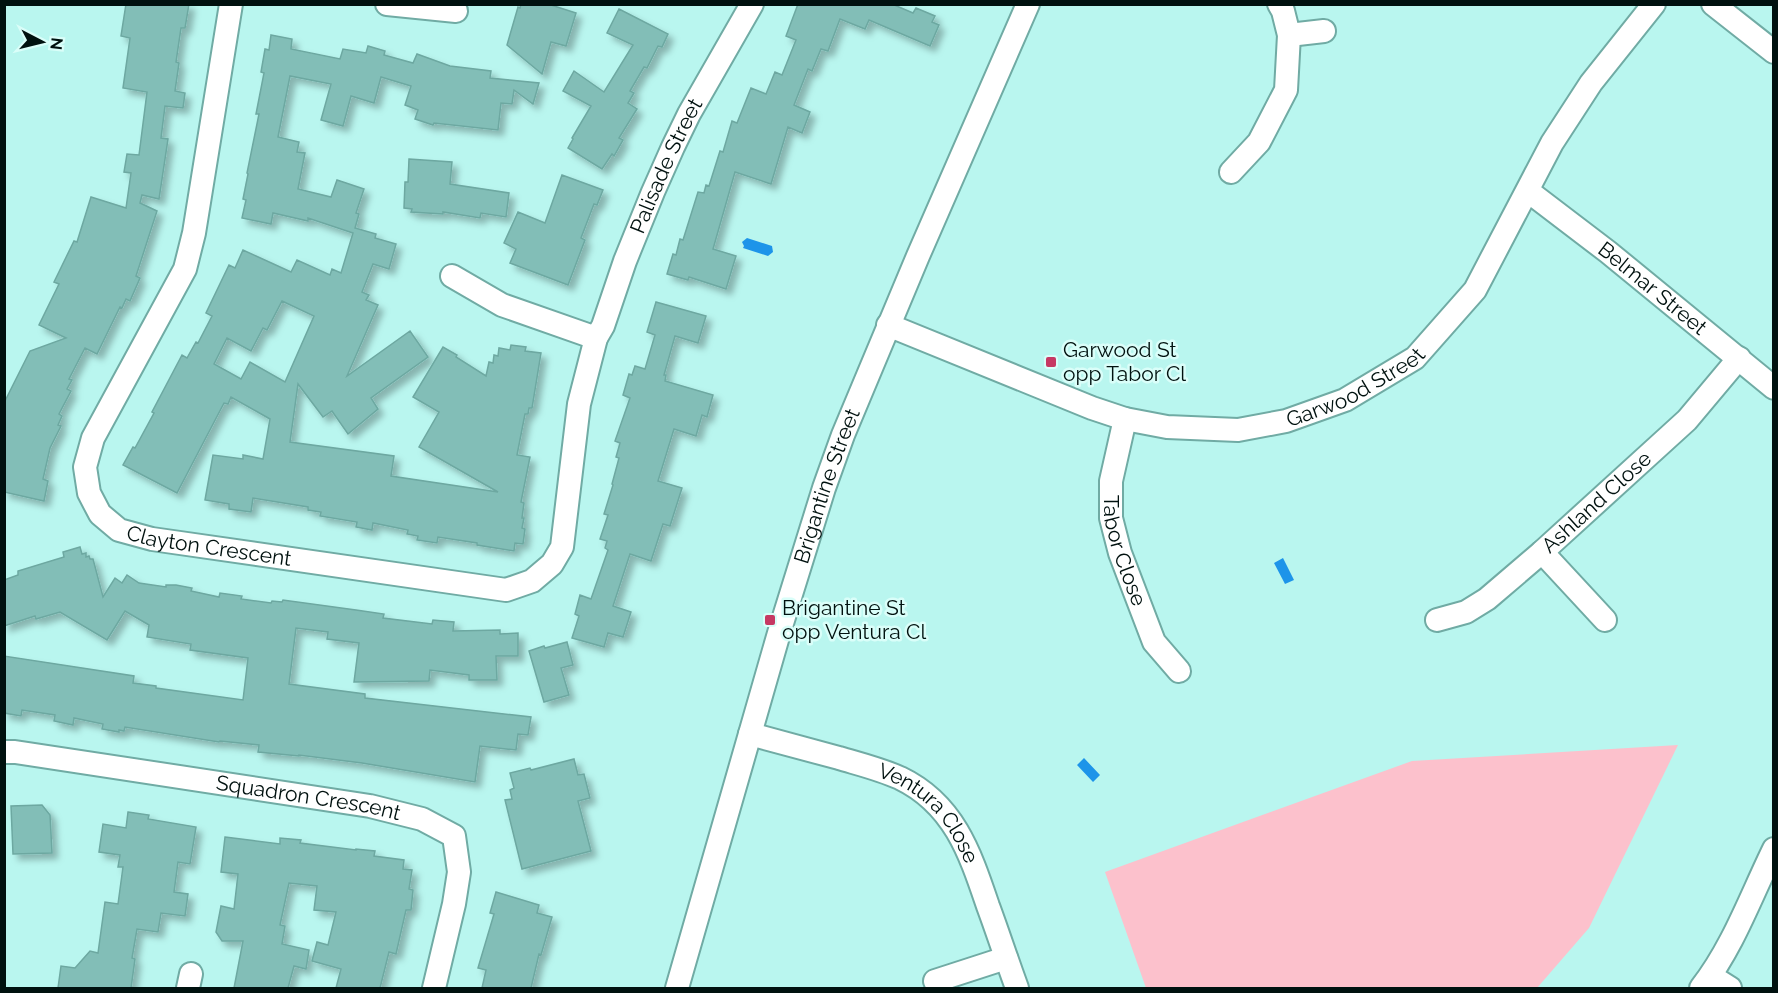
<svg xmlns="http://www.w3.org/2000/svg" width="1778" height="993" font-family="Raleway,sans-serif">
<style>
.green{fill:#fcc1cc}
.water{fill:#1d94e9}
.building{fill:#82beb7;stroke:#6da8a1;stroke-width:1.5;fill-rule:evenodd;filter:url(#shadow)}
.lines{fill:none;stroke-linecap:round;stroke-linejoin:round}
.minor-casing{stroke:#70aba4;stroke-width:26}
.minor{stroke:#fff;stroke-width:22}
.poi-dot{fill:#c63863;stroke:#dafef9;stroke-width:2}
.labels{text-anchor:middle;stroke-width:5;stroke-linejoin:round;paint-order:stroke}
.street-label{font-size:21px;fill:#00110f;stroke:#dafef9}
.poi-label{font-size:21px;fill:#00110f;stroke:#dafef9;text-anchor:start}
</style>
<defs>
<filter id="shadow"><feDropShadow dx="5.5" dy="5.5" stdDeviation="3" flood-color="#0004"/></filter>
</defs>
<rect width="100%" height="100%" fill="#b9f6ef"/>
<!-- green -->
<path class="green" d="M1678,745l-89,183 -52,60h-391l-41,-116 307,-111z"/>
<!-- water -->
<path class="water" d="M747,238l25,8 1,6 -5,4 -25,-8 1,-2 -2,-4z
M1283,558l11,22 -9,4 -11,-21z
M1084,758l16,17 -7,7 -16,-17z"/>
<!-- building -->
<path class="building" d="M126,4h63l-4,24h-4l-5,34 3,1 -4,28 10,2 -2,15 -18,-2 -4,32 7,1 -9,60 -17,-4 -2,8 17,8 -21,65 4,2 -10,23 -4,-2 -4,9 -2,-1 -23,47 -12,-6 -16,31 3,1 -5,9 4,2 -12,23 3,2 -4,9 3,1 -11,22 -7,31 5,2 -4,20 -40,-9v-89l26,-52 36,-13 -27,-13 20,-41 -5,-2 20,-41 3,1 14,-45 35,11 5,-35 -7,-1 3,-18 12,1 8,-63 -24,-4 7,-50 -9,-2z
M521,4h27l28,9 -10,33 -15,-4 -9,32 -35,-29 11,-38 2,1z
M798,4h94l21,9 3,-5 19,8 -3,6 7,3 -9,21 -61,-26 -4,9 -25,-10 -12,32 -7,-2 -9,22 -4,-2 -14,36 16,7 -8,21 -14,-6 -17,57 -36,-12 -22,77 23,7 -10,33 -37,-12 -1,3 -21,-6 6,-20 3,1 4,-16 3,1 15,-48 6,1 2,-8 3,1 11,-35 3,1 9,-31 5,2 14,-35 15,6 9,-22 7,3 14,-35 -10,-4z
M619,9l49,25 -6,13 -4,-1 -11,22 -3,-1 -14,24 4,2 -6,10 9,6 -18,29 4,2 -9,16 -2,-2 -10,15 -34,-21 5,-9 -1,-1 19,-32 -28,-15 11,-20 30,21 29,-47 -26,-12z
M271,35l21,4 -1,10 49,10 3,-10 23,4 2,-7 17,5 -1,4 29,8 4,-9 33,12 41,5 -1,7 49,5 -6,21 -19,-14 -2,14 -11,-1 -3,27 -64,-7 -1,2 -18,-6 3,-9 -13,-5 6,-19 -30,-9 -7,26 -23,-7 -8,30 -22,-6 10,-36 -41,-8 -12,61 21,5 -2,10 8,1 -7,36 33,8 6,-17 27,9 -8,24 3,1 -4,14 21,6 -1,4 21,6 -7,25 -16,-5 -11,28 7,3 -3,5 12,5 -31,71 63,-45 18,26 -57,41 7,11 -30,25 -16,-23 -9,6 -25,-33 -8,58 104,14 -3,20 107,16 -79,-45 20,-35 -26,-15 30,-50 14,8 -1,2 30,19 3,-14 4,1 1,-8 4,1 1,-8 11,2 1,-5 15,2 -1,4 16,2 -9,55h-3l-1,6h-3l-8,41 13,2 -9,45 3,1 -2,15h2l-2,10 3,1 -2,15 -8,-1 -1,8 -37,-6v-2l-39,-6 -1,6 -20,-3 1,-4 -11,-2 1,-4 -35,-7 -1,7 -16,-3 1,-5 -37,-6 1,-4 -13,-2v-3l-55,-9 -2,14 -22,-3v-5l-24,-4 8,-45 30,4v-4l20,4 7,-40 -39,-22 -3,7 -4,-1 -47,90 -54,-28 10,-18 2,1 19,-35 -2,-1 30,-57 5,3 9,-16 2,1 14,-27 -6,-3 23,-48 6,3 8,-18 48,22 6,-12 33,15 2,-6 9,4 12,-40 -45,-15v3l-35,-8 -2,11 -29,-6 4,-18 -3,-1 5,-25 -1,-1 12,-59h-3l8,-41 -3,-1 4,-23 4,1zM282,301l32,15 -29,66 -35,-20 -9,17 -27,-15 13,-26 24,13 12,-23 4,2z
M409,159l43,3 -2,22 59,9 -3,24 -25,-4 -1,5 -37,-6v2l-32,-2 1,-3 -8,-1 1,-26h3z
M562,175l41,15 -6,15 -3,-1 -13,34 4,2 -17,45 -58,-22 6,-14 -12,-6 14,-31 27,11z
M656,302l50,14 -8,27 -23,-7 -11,39h2l-1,6 48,14 -6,22 -5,-2 -6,21 -22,-7 -16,52 24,7 -12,38 -7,-2 -12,37 -21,-7 -17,52 18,6 -8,25 -15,-4 -4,14 -32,-9 7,-22 -4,-2 5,-19 11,4 17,-49 -3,-2 2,-7 -7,-2 8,-24 -4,-1 9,-29 -1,-1 7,-26 -3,-1 4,-14 -5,-2 15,-43 -7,-3 6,-21 3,1 3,-9 10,3 10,-34 -8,-3z
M80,547l2,7 4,-1v4l3,-1 1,3h3l10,38 12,-19 7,5 5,-8 12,8 27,4v-2h10l16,3 -1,3 28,6 1,-4 22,3 -1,3 30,4 1,-2 10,1 1,-2 73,10 28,4 -1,4 49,6 1,-4 21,2 -1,9 47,-1v4l18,-1v23h-22l1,24h-28v-5l-39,-5 -1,11 -75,1 5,-39 -32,-4 1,-7 -32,-4 -7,56 76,10v4l166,19 -3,18 -10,-1 -2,16 -36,-4 -5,36 -113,-19 -63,-8v1l-41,-4 1,-7 -39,-4 -1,1 -94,-15 -1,4 -5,-1v2l-17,-3 1,-5 -29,-6 -1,7 -19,-4 1,-6 -33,-5 -1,6 -17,-3v-57l130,20 -1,7 23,3v2l87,12 5,-42 -58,-8 1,-6 -44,-7 2,-12 -24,-14 -18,29 -47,-28 -24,7 -1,-3 -31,10v-46l14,-5v-4l46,-14 -1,-5z
M567,642l6,23 -12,3 8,27 -25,7 -15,-51 15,-5 1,2z
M574,759l4,16 6,-1 6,24 -12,3 13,50 -69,18 -17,-69 7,-1 -2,-9 4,-2 -4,-15 20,-5 1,2z
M42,805l8,10 2,38 -39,1 -2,-48z
M128,812l21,3 -1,4 48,8 -6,37 -12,-2 -4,30 14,2 -3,22 -24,-3 -3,19 -21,-3 -5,29 3,1 -4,29h-73l3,-22 14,2 15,-17 8,2 7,-51 13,2 5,-37h-5l2,-12 -21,-3 4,-28 23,4z
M225,837l55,7v-6l21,2 -1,3 56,7v-1l19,2 -1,5 30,4 -1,9 9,1 -3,19 4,1 -2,20h-5l-10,44 -7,-2 -9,36h-44l5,-19 -29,-8 5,-19 11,3 8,-33 -22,-2 3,-24 -28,-3 -9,42 5,1 -3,18 27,6 -3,19 -12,-3 -6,22h-54l9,-47h-21l-6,-9 5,-26 13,3 4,-35 -17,-2z
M496,892l43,13 -2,8 15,4 -11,38 -2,-1 -8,34h-49l4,-18 -8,-2 16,-54 -4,-1z"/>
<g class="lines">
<defs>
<g id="minor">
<path id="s1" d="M231,4l-37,229 -9,36 -92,169 -8,29 4,26 11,21 19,16 33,9 354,51 26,-9 20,-17 10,-17 17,-143 17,-66 7,-12 22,-65 28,-69 20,-45 16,-33 63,-110"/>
<path d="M387,4l69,7"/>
<path d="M1713,4l61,48"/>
<path d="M1289,35l35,-4"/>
<path d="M1231,172l28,-30 27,-52 3,-55 -6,-24 -4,-7"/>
<path id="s2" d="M1528,191l80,61 166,136"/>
<path d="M452,276l50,29 94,33"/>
<path id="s3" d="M888,325l204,83 33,11 42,8 71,3 48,-9 59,-21 70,-42 60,-68 77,-147 39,-60 63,-79"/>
<path id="s4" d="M1125,419l-14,62v37l9,35 34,89 25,29"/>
<path d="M1542,552l63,68"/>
<path id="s5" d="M1437,620l29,-8 21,-13 55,-47 145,-132 52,-62"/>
<path id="s6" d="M750,734c29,8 59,16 89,24 20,6 41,11 61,20 54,26 70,75 88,128 10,27 19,55 29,82"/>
<path id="s7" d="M4,752h11l355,54 52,13 32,17 5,36 -5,32 -20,84"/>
<path d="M1711,976l19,12"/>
<path d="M935,981l71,-23"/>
<path d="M188,988l3,-14"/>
<path id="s8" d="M677,988l102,-355 45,-145 19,-53 75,-179 110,-252"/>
<path d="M1701,988c32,-41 50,-92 73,-139"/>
</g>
</defs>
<!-- minor casing -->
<use href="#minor" class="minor-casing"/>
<!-- minor -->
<use href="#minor" class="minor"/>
</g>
<!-- markers -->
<g class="poi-dot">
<rect x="1045" y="356" width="12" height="12" rx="3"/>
<rect x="764" y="614" width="12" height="12" rx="3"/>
</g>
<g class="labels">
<!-- street labels -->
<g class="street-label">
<text dy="7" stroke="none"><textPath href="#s1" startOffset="1430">Palisade Street</textPath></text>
<text dy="7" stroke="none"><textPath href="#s2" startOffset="158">Belmar Street</textPath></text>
<text dy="7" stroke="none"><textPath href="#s3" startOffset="495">Garwood Street</textPath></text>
<text dy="7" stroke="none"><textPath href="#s8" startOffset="524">Brigantine Street</textPath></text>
<text dy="7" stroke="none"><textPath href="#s5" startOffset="201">Ashland Close</textPath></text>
<text dy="7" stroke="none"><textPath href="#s1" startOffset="658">Clayton Crescent</textPath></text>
<text dy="7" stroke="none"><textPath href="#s4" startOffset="135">Tabor Close</textPath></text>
<text dy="7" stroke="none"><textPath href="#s7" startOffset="308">Squadron Crescent</textPath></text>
<text dy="7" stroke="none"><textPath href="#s6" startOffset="202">Ventura Close</textPath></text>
</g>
<!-- poi labels -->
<g class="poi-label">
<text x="1063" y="357">Garwood St<tspan x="1063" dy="24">opp Tabor Cl</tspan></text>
<text x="782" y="615">Brigantine St<tspan x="782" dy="24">opp Ventura Cl</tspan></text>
</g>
</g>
<!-- border -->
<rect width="1778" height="993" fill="none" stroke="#00110f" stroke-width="12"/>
<!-- north arrow -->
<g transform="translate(42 42) rotate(97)" stroke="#dafef9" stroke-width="4.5" paint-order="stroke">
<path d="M0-4.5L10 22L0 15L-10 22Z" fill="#00110f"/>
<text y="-9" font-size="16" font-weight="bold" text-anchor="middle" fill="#00110f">N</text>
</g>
</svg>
